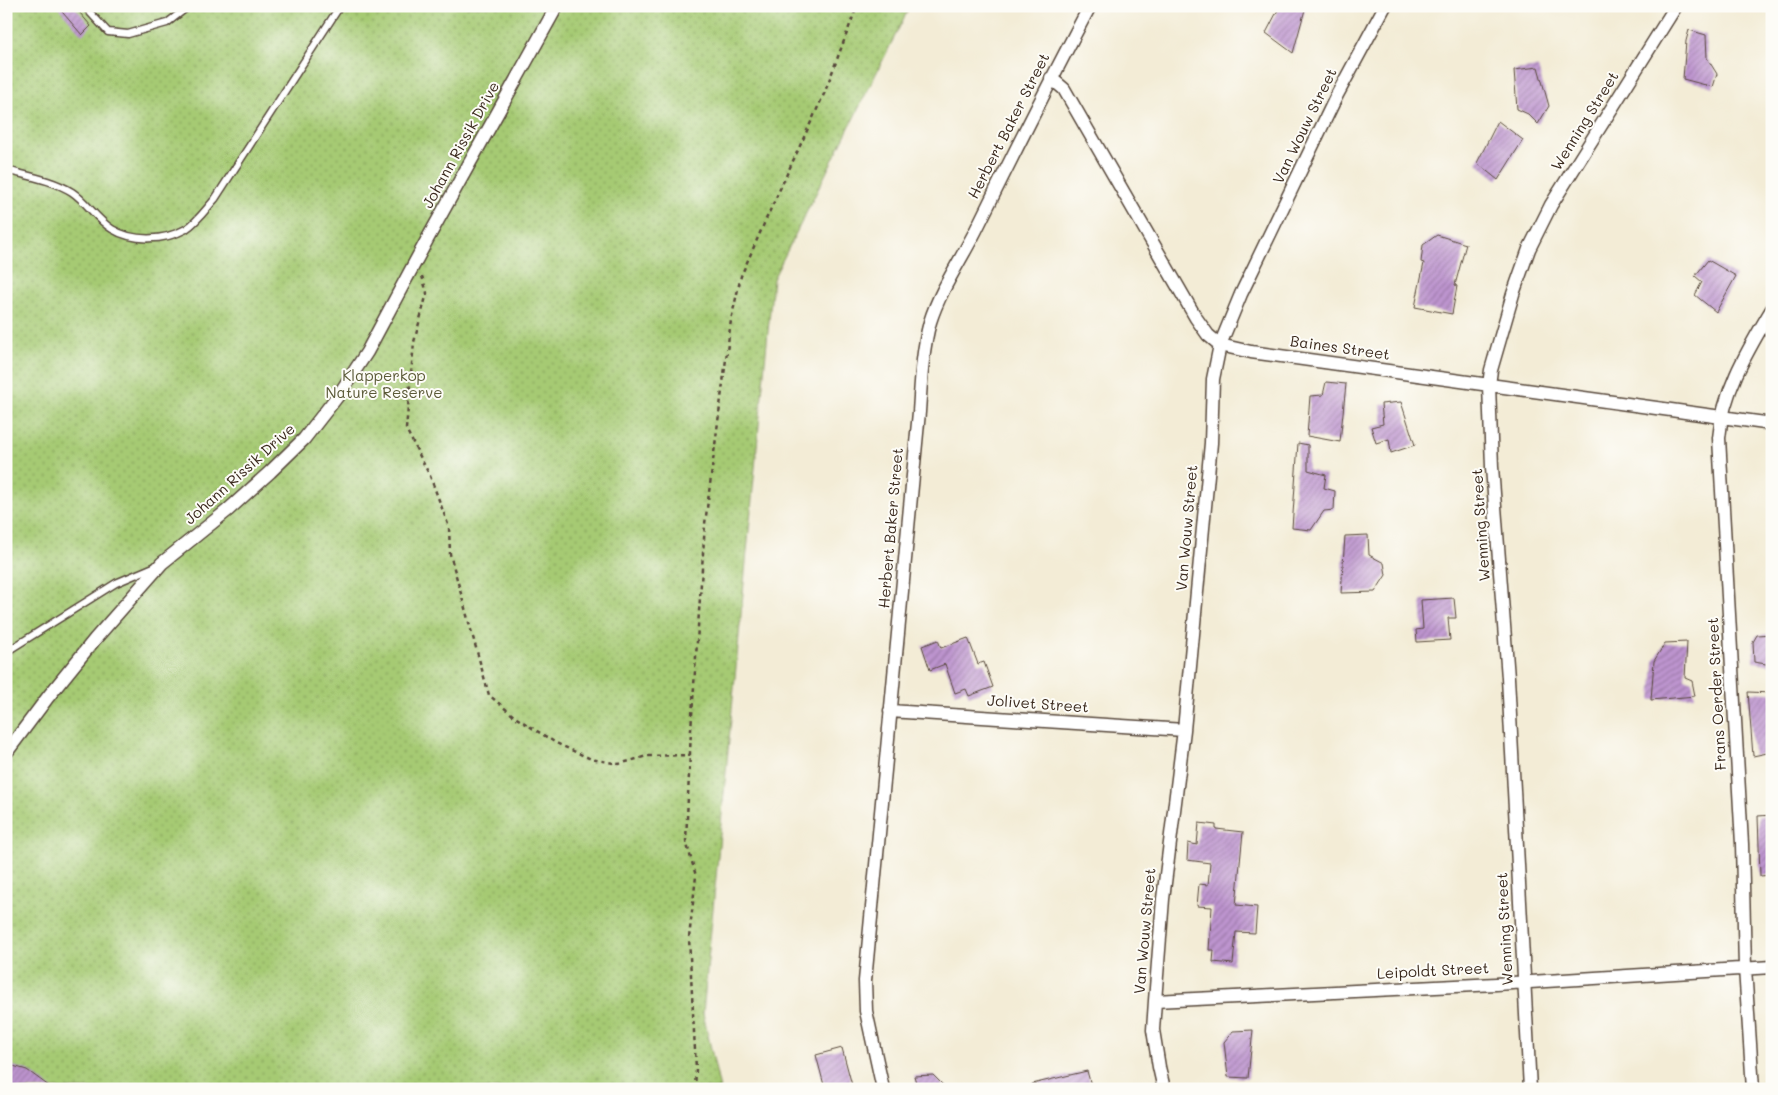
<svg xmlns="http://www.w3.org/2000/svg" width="1778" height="1095" font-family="Mali,sans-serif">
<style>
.grass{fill:url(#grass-dots);stroke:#707a48}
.building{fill:url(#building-hatch)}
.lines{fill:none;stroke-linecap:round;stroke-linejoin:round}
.lane-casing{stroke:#57473a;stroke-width:9}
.street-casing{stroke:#57473a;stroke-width:15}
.path{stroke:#57473a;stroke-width:2.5;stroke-dasharray:4 4;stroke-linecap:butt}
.lane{stroke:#fff;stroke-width:6}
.street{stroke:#fff;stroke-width:12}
.labels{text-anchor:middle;stroke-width:4;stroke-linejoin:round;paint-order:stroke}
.street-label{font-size:15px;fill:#3b2a1e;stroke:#fdfcf7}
.park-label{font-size:15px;fill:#5b5a38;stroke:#fdfcf7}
</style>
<defs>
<pattern id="grass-dots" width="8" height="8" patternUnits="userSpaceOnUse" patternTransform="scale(1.25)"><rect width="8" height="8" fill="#a6ca73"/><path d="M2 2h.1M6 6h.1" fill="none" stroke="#88a45e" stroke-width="1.8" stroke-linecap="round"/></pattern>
<pattern id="building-hatch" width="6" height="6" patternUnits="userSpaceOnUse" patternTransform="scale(1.25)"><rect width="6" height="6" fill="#bd94cf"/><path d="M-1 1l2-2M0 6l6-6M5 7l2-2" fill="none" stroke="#9b79a7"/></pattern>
</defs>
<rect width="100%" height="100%" fill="#fdfcf7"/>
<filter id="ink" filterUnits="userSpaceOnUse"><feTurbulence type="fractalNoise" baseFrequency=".02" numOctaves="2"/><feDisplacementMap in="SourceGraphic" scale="10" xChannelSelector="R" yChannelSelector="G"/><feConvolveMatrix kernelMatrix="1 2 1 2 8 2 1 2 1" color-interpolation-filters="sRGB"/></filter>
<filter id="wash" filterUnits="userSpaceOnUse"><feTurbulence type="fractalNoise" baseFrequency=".0096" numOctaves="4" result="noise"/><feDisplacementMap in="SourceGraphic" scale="20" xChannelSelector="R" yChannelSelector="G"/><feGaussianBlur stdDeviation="1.12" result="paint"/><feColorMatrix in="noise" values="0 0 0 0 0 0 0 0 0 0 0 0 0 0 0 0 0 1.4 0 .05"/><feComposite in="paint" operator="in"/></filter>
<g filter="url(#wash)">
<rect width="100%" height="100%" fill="#f3ecd6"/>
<!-- grass -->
<path class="grass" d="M6,6h904l-137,273 -70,734 17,76h-714z"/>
<g id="blocks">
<!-- building -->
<path class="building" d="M57,6h17l17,20 -9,9z
M1280,6h26l-13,47 -27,-20z
M1689,30l17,5 1,23 10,16 -4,13 -30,-8 3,-38z
M1538,67l11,39 -11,18 -10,-10 -11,-5 -3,-39z
M1498,121l25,19 -25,40 -21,-17z
M1437,235l29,9 -11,41 2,1 -5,28 -37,-7 9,-44 -3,-1 2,-17z
M1708,260l28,16 -20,36 -21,-17 7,-13 -7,-6z
M1326,382l20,2 -6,58 -33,-6 3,-40 13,-1z
M1401,402l14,43 -24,8 -2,-14 -13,4 -5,-16 12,-3 -2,-20z
M1298,443l10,2v25l18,5 -2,13 11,3 -1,19 -10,1 -13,19 -19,-2z
M1368,535l1,20 15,8 2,12 -11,17 -34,1 4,-57z
M1454,598l2,20h-8l2,22 -33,2 -1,-12 7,-1 -2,-29z
M1772,634v31l-18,-3 -1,-20 4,-7z
M968,638l10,26 6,-2 9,25 -24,9 -3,-7 -11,4 -10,-29 -15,6 -8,-24 16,-6 3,8z
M1687,642l-2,36 7,3 3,15 -44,4 3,-39 11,-18z
M1748,692l24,1v59l-19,4z
M1772,815v60l-12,1 -2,-60z
M1199,823l17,2v4l27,3 -7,73 21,2 -2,26 -19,-1 -3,32 -20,-2 1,-12h-5l3,-43 -15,-1 2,-22 9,1 2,-22 -23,-3 1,-17 9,2z
M1253,1030l-5,48 -20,-1 -4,-35 9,-11z
M842,1048l11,41h-28l-9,-34z
M6,1064l21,6 26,19h-47z
M1087,1071l5,18h-60v-5z
M933,1075l14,14h-29l-4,-13z"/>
</g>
</g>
<g filter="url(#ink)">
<use href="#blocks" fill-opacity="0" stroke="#57473a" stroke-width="1"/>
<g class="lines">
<defs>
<path id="lane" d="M84,6l24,26 20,2 39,-11 22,-17
M6,170c22,6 47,10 66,22 15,10 24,27 40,37 21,13 52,12 74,0 11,-7 20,-20 29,-30l125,-193
M6,652l110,-69 40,-17"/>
<path id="street" d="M1051,78l13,11 132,229 12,17 12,10 31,7 521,72
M890,711l294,19
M6,753l42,-56 47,-58 67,-76 66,-53 42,-38 34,-33 36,-46 27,-41 61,-114 129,-232
M1155,1001l341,-17 276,-17
M883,1089l-17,-78 -1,-30 54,-569c2,-29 3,-61 11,-90 10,-32 31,-62 46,-92 37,-75 74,-150 114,-224
M1164,1089l-5,-22 -6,-37 2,-29 8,-102 21,-169 27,-287 2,-64 7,-34 21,-51 96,-199 48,-89
M1530,1089l-22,-411 -16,-211 -3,-82 2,-15 22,-76 16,-45 22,-44 125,-199
M1753,1089l-8,-121 -3,-124 -23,-406c4,-48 29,-88 53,-129"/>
</defs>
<!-- lane casing -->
<use href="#lane" class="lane-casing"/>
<!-- street casing -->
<use href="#street" class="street-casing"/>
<!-- path -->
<path class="path" d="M422,276l5,17 -13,49 -8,87 24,47 19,51 1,27 39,141 26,22 41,26 35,16 28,5 28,-8 43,-1
M695,1089l1,-20 -7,-131 7,-62 -10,-35 5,-111 14,-206 26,-204 10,-44 26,-59 57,-123 33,-88"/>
<!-- lane -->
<use href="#lane" class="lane"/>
<!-- street -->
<use href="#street" class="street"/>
</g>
</g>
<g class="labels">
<!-- street labels -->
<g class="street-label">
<text transform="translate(1585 121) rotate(-58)" y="5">Wenning Street</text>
<text transform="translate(1009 126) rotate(-63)" y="5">Herbert Baker Street</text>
<text transform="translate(1305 126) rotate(-64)" y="5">Van Wouw Street</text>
<text transform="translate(461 145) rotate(-61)" y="5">Johann Rissik Drive</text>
<text transform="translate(1340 348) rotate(8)" y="5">Baines Street</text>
<text transform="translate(240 474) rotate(-42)" y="5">Johann Rissik Drive</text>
<text transform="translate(1481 525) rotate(-94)" y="5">Wenning Street</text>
<text transform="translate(891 528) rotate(-85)" y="5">Herbert Baker Street</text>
<text transform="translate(1187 528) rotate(-85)" y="5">Van Wouw Street</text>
<text transform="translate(1717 694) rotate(-93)" y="5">Frans Oerder Street</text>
<text transform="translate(1038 704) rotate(4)" y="5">Jolivet Street</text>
<text transform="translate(1505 929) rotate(-93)" y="5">Wenning Street</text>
<text transform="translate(1145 931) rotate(-85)" y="5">Van Wouw Street</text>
<text transform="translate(1433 971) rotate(-3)" y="5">Leipoldt Street</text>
</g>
<!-- park labels -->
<g class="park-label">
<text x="384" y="381">Klapperkop<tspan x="384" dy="17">Nature Reserve</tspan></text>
</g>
</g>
<!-- margin -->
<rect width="1778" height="1095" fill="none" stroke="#fdfcf7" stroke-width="25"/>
</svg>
